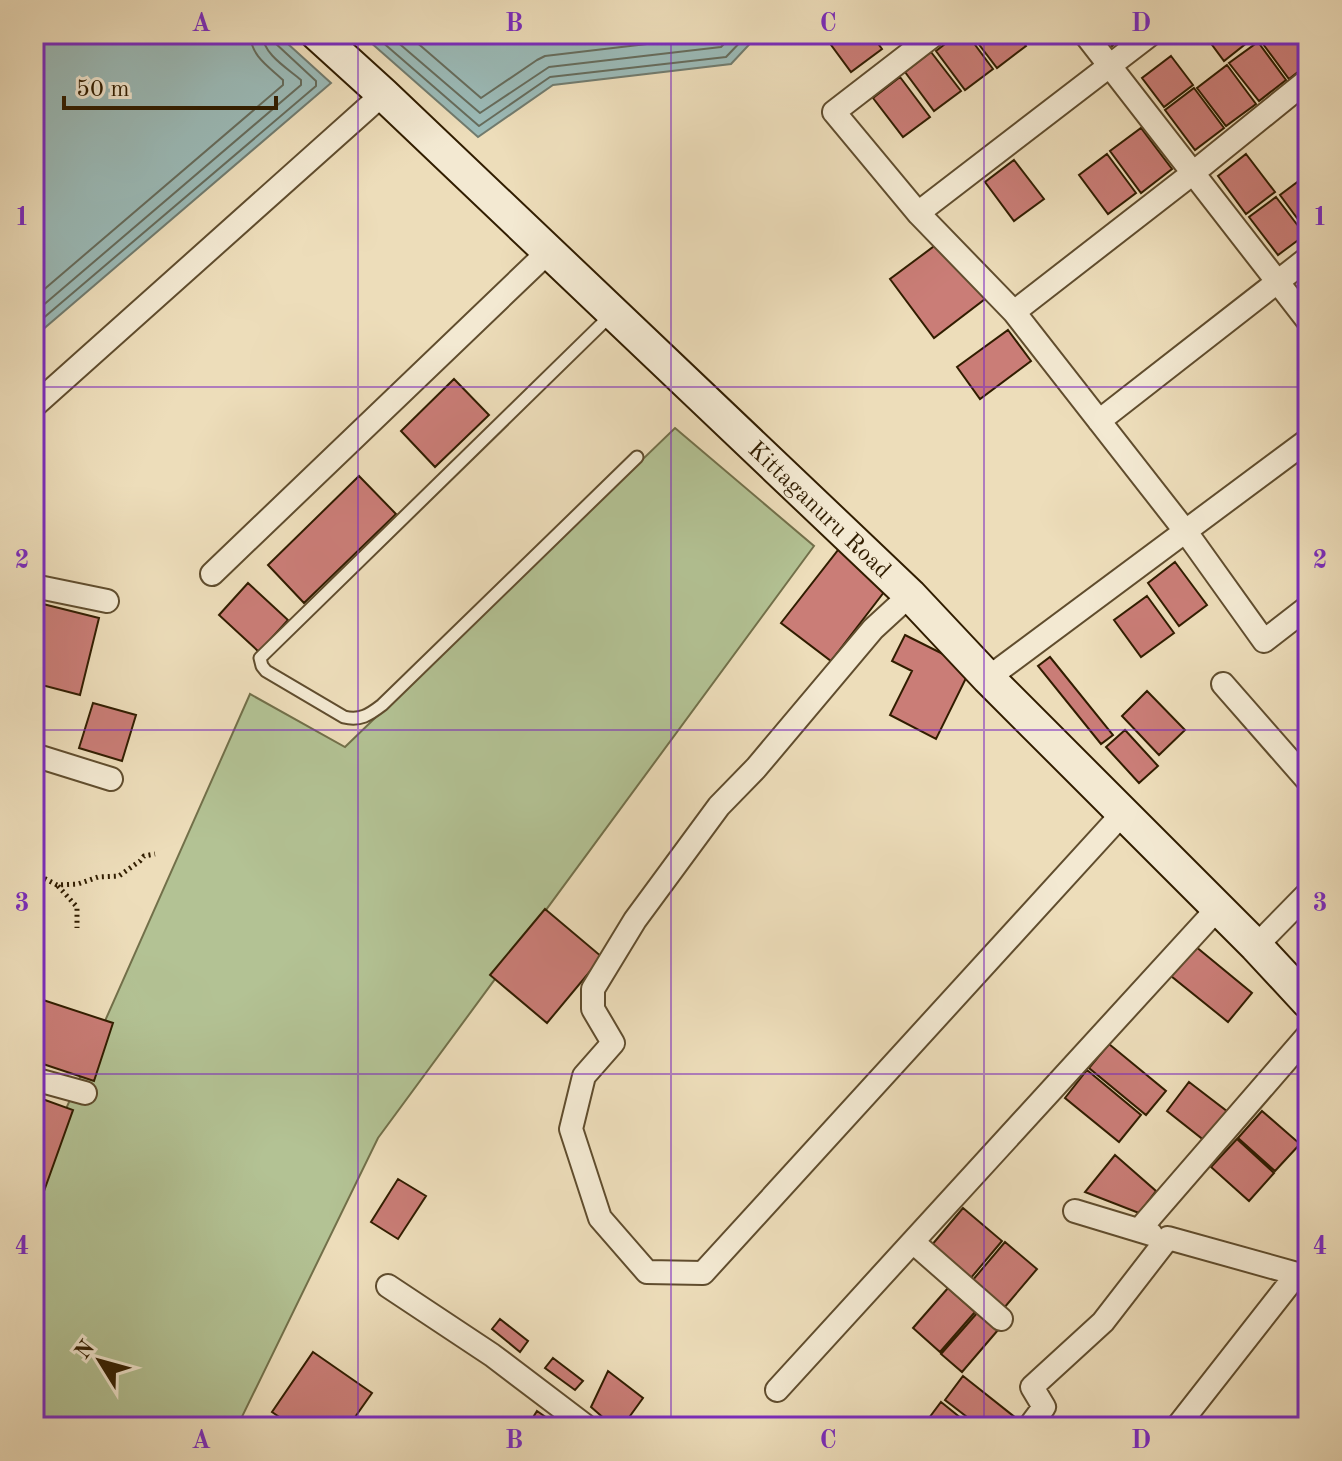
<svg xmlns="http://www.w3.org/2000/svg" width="1342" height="1461" font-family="'Old Standard TT',serif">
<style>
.green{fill:#b3c294;stroke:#72704a;stroke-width:2}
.water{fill:#9bbab7;stroke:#717b6e;stroke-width:2}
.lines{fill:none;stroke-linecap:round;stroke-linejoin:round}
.shore{stroke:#666c5c;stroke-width:2}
.building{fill:#ca7d77;stroke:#311d00;stroke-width:2}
.lane-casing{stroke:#604d2e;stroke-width:15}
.street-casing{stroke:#604d2e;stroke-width:26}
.secondary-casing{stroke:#311d00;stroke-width:36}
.path{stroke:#311d00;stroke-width:5;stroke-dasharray:2 4;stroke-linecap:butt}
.lane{stroke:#f3e9d2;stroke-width:11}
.street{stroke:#f3e9d2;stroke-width:22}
.secondary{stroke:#f3e9d2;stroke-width:32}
.grid{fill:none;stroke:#7b2cbf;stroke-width:2;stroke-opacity:0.55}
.labels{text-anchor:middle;stroke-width:8;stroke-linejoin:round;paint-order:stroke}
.street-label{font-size:24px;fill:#311d00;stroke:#f3e9d2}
.neatline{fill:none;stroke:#7b2cbf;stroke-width:3}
.grid-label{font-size:26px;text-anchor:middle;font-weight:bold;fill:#7b2cbf}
</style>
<rect width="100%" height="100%" fill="#edddba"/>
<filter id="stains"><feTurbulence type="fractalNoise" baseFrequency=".0025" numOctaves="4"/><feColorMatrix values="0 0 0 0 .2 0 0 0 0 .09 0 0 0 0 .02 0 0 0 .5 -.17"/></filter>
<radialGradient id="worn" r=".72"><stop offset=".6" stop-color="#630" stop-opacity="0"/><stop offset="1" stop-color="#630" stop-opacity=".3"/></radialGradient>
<!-- green -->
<path class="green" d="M675,428l139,118 -436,592 -141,289h-203v-246l216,-487 95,53z"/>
<!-- water -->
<path class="water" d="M34,34h243l54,49 -297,254z
M361,34h398l-28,30 -178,21 -75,52z"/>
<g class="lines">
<!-- shore -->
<path class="shore" d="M373,34l106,92 71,-49 176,-20 22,-23
M388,34l92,79 69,-46 172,-20 13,-13
M407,34l74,64 56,-38 8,-4 170,-20 3,-2
M34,298l249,-213v-5c-15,-14 -32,-24 -33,-46
M34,313l267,-228v-5c-14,-12 -38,-26 -39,-46
M34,326l282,-240v-5l-42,-39 -2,-8"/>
</g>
<!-- building -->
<path class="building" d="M823,34h48l11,15 -31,23z
M958,34h9l26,35 -28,21 -29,-39z
M971,34h46l9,12 -29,22z
M1104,34h23l-15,12z
M1204,34h46l3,4 -29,23z
M1268,34h32l8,10v20l-19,15 -29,-39z
M1258,42l28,38 -27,21 -30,-38z
M931,52l30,39 -27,20 -29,-39z
M1171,56l22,29 -29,22 -22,-29z
M1227,65l29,39 -30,22 -29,-38z
M900,77l30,40 -27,20 -30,-39z
M1194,88l30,40 -29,22 -30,-40z
M1141,128l31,41 -31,24 -31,-42z
M1107,154l29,39 -28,21 -29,-39z
M1246,154l29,38 -29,22 -28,-38z
M1014,160l30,39 -30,22 -29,-39z
M1308,174v59l-28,-38z
M1276,197l29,38 -27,20 -29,-38z
M941,241l44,58 -51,39 -44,-59z
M1008,330l23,31 -51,38 -23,-32z
M454,379l35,36 -54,52 -34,-36z
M359,476l37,38 -92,89 -36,-38z
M842,545l49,38 -60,78 -50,-38z
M1175,562l32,43 -28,21 -31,-43z
M248,583l40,37 -29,32 -40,-37z
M1147,596l27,37 -33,24 -27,-37z
M35,602l64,16 -19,77 -46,-12z
M905,635l66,33 -35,71 -46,-24 22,-44 -20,-10z
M1050,657l63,78 -12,9 -63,-78z
M1147,691l38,39 -26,25 -37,-39z
M93,703l43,12 -14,46 -43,-13z
M1125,730l33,36 -19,17 -33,-36z
M545,909l57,48 -55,66 -57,-48z
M1195,946l57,47 -24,29 -57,-46z
M34,997l79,26 -19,58 -60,-20z
M1109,1044l57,47 -20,24 -57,-47z
M1087,1070l54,45 -22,27 -54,-44z
M1189,1082l39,30 -23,29 -38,-30z
M34,1096l39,14 -39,109z
M1262,1111l38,33 -25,27 -37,-33z
M1237,1139l37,34 -25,28 -38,-34z
M1115,1155l41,36 -17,22 -54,-21z
M398,1179l28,17 -28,43 -27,-17z
M963,1208l39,33 -32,38 -39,-33z
M1005,1242l32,27 -33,39 -32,-27z
M948,1288l27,24 -35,40 -27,-24z
M978,1312l20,18 -36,42 -21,-18z
M500,1319l28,22 -8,11 -28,-23z
M313,1352l59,41 -24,34h-54l-22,-15z
M553,1358l30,23 -8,9 -30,-22z
M608,1371l35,27 -21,29h-8l-23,-20z
M963,1376l58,46 -4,5h-37l-35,-27z
M941,1402l31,25h-40l-6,-5z
M537,1411l23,16h-33z"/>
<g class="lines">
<defs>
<path id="lane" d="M612,314l-352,344 2,8 4,5 78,46c16,4 25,-2 38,-12l255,-248"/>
<path id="street" d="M1085,34l223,287
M834,112l84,101 96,99 172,220 78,109 44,-34
M836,113l-2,-1 101,-78
M918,213l233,-179
M1014,312l179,-139 115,-93
M34,406l349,-312
M1099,421l209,-163
M212,574l336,-322
M34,586l73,15
M910,595l-37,34 -117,139 -37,38 -84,114 -42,69v20l20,34 -29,33 -13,53 29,89 47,54 56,1 420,-460
M988,678l320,-238
M1223,684l85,97
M34,755l77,24
M1256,946l52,-53
M34,1079l51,14
M1075,1211l76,23
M1139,1230l169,-195
M913,1242l88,77
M388,1286l104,69 95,72
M777,1390l441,-482
M1029,1427l15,-20 -12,-20 71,-65 65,-84 140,39
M1177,1427l120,-153"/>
<g id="secondary">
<path id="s1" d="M317,34l66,60 527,501 78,83 268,268 52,56"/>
</g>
</defs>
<!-- lane casing -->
<use href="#lane" class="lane-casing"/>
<!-- street casing -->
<use href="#street" class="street-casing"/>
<!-- secondary casing -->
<use href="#secondary" class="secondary-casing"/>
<!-- path -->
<path class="path" d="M34,873l23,12 21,-1 20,-7 21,-1 21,-15 4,-5 11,-2
M58,886l19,21v21"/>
<!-- lane -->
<use href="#lane" class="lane"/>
<!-- street -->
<use href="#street" class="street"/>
<!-- secondary -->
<use href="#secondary" class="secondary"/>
</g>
<!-- grid -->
<path class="grid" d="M358,34v1393M671,34v1393M984,34v1393M34,387h1274M34,730h1274M34,1074h1274"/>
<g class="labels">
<!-- street labels -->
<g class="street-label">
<text dy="8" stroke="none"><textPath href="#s1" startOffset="692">Kittaganuru Road</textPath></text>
</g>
</g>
<!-- margin -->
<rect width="1342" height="1461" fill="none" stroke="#edddba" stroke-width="88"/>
<!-- north arrow -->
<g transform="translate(100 1361) rotate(307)" stroke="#f3e9d2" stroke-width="6" paint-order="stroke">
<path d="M0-6L14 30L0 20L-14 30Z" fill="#311d00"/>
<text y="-12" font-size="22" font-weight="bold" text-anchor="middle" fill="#311d00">N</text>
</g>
<!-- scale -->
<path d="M64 96v12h212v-12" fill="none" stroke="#311d00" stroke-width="4"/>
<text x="76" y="96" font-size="24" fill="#311d00" stroke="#f3e9d2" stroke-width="6" paint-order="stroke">50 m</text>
<rect x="44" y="44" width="1254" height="1373" class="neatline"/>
<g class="grid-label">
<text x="201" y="31">A</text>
<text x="514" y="31">B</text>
<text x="828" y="31">C</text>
<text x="1141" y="31">D</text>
<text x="22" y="225">1</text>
<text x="1320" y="225">1</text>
<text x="22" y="568">2</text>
<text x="1320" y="568">2</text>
<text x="22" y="911">3</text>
<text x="1320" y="911">3</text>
<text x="22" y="1254">4</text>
<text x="1320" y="1254">4</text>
<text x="201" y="1448">A</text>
<text x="514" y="1448">B</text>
<text x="828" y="1448">C</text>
<text x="1141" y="1448">D</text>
</g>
<rect width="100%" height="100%" filter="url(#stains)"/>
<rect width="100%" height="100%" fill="url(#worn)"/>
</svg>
